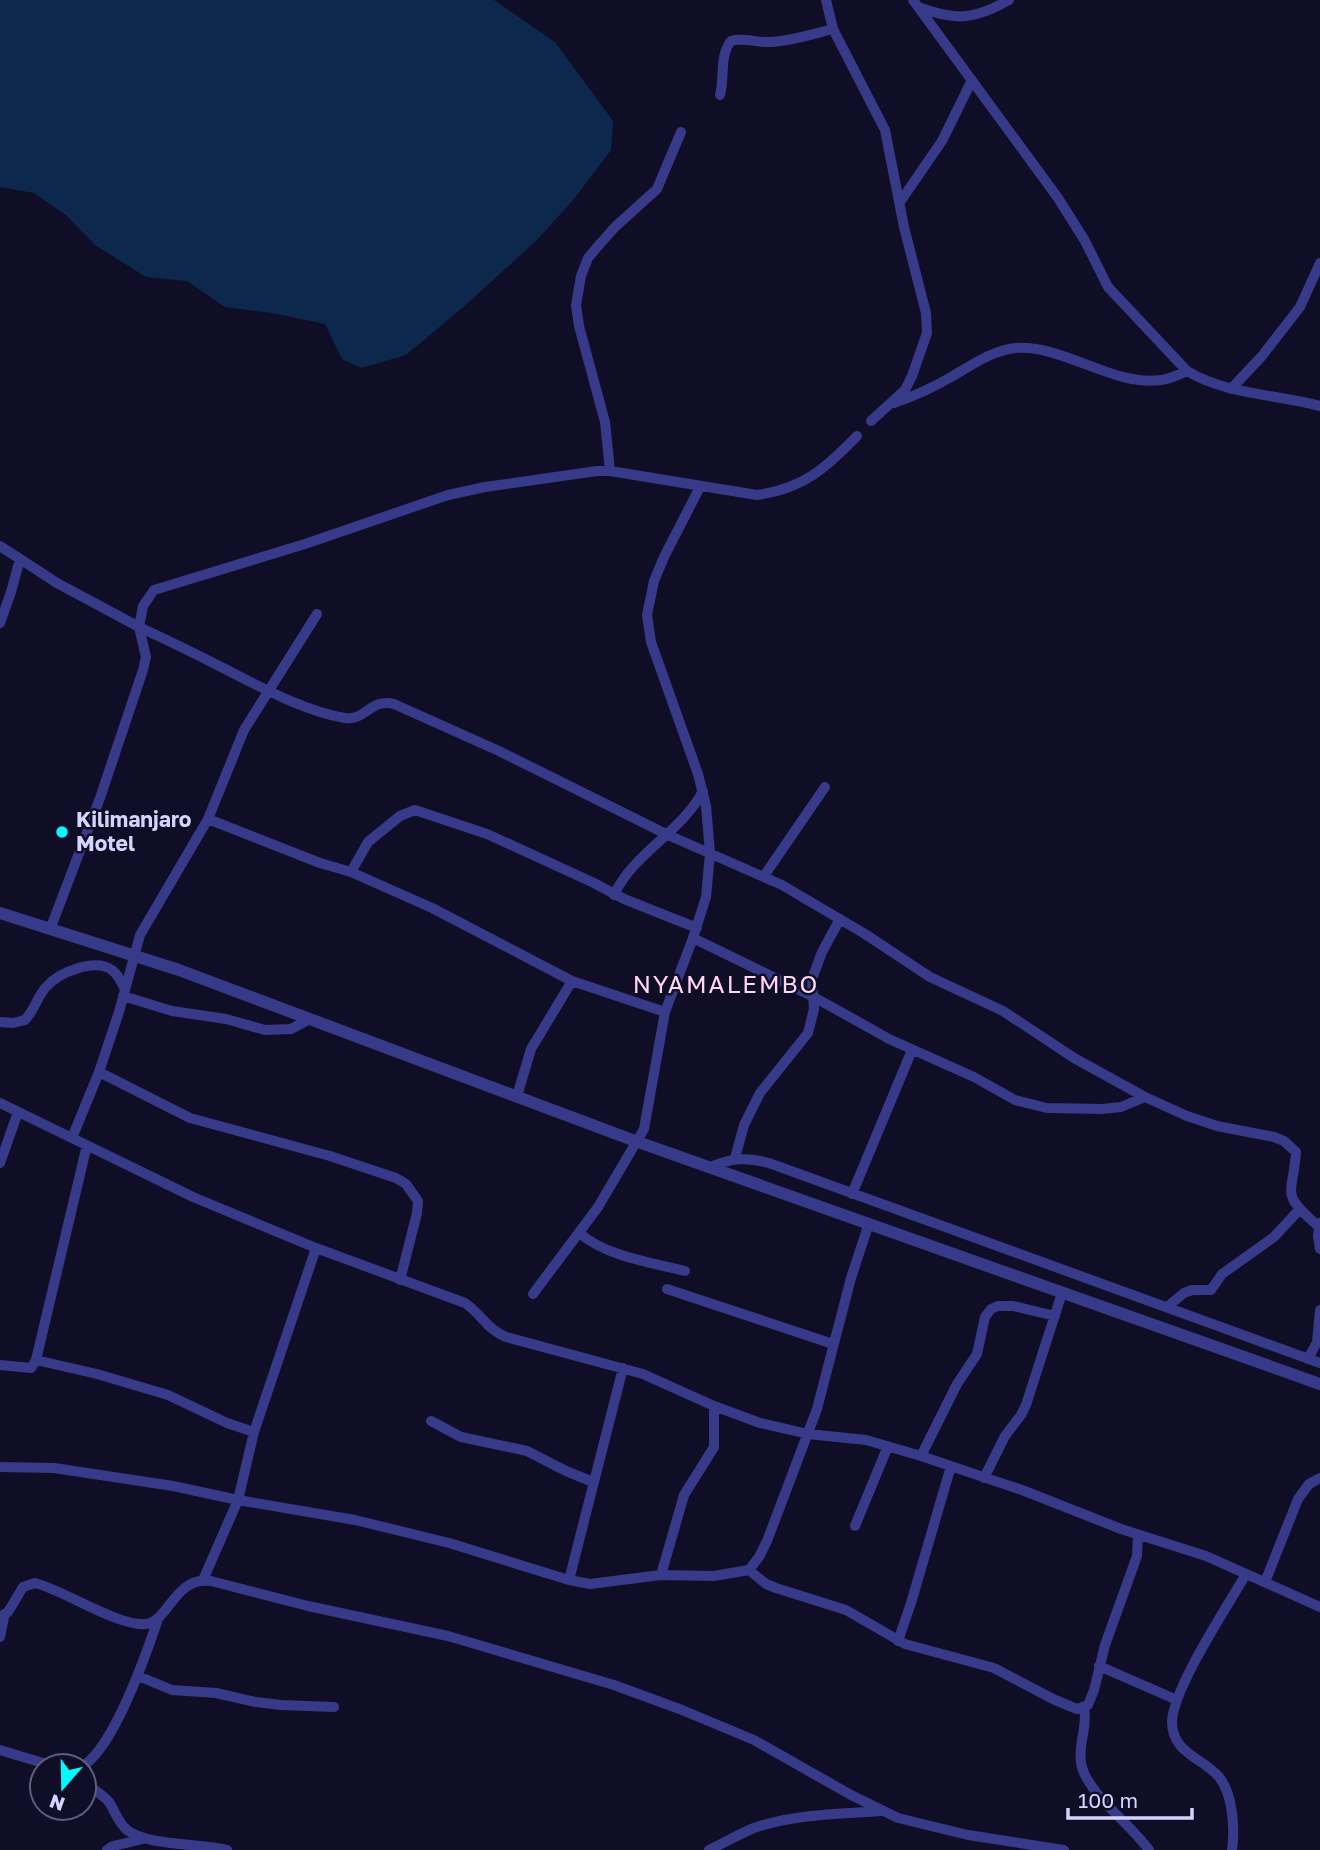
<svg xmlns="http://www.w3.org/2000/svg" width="1320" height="1850" font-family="'Golos Text',sans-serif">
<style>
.water{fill:#0c294d}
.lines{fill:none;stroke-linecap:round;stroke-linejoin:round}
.minor{stroke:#373a88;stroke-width:10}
.tertiary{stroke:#373a88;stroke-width:12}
.poi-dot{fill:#00faff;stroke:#100e27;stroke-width:2.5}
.labels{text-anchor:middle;stroke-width:5;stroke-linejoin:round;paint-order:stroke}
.poi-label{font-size:21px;font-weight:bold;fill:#d5d4ff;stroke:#100e27;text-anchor:start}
.quarter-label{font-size:24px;letter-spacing:2px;fill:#ffd6f3;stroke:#100e27}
</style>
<rect width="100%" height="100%" fill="#100e27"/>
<!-- water -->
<path class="water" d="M0,0h494l61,42 58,79 -2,29 -37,49 -38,42 -75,68 -55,46 -45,13 -19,-9 -17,-35 -53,-11 -47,-6 -38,-26 -41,-4 -51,-32 -29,-30 -32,-22 -34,-6z"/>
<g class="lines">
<!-- minor -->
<path class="minor" d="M826,0l7,29 52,101 19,97 22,86 1,20 -15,43 -7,14 -34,31
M913,0l145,198 27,43 23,46 79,84c40,24 89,23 133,35
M918,7c38,14 56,13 91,-7
M720,95c5,-18 -1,-39 11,-54 13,-4 26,2 40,1 20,-1 42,-8 62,-13
M900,202l42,-61 30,-61
M1231,389l31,-33 38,-49 20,-44
M894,403c21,-7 40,-16 59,-27 19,-11 40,-26 63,-28 49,-3 97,39 145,32 9,-1 17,-5 26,-9
M857,436c-31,32 -54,53 -100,59l-147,-24h-13l-112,16 -37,8 -143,49 -151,46 -11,16 -4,21c28,13 55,26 82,40 38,19 82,44 124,51 20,3 26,-20 49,-14l105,47 169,84 114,50 83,49 65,43 73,34 71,47 71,39 42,19 30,10 57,11 10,4 12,11c-3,44 -17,40 22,74
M610,471l-5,-49 -26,-96 -3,-21 5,-29 7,-18 11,-13 16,-18 42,-38 24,-57
M0,546l57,37 82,44 7,30 -3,13 -43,128 -49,129
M0,623l11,-31 9,-33
M208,819l112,44 31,9 81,36 140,73 93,31
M351,872l17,-30 32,-26 15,-6 72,24 107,49 30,16 73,29
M764,876l61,-89
M614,895c20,-43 67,-62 89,-104
M693,938l121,59 75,42 85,38 41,23 32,8 55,1 19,-2 24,-10
M123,996l49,15 54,8 39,11 26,-1 17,-9
M0,1022l13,1 12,-3c9,-9 12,-23 21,-33 13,-15 49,-29 66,-17 6,4 9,12 13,19
M99,1072l91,46 140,38 66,22 10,6 12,17 -1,12 -17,67
M517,1096l14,-47 41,-68
M0,1103l193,94 123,51 149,55c16,11 23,27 41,34l137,37 71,32 46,17 48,11 58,6 55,16 101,34 99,39 85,27 114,51
M72,1138l27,-66 20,-60 21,-77 68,-116 36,-89 73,-116
M735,1158l9,-33 16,-32 48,-60 6,-24 -2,-30 10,-27 18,-33
M0,1163l18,-51
M710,1167c21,-9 37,-10 59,-4l551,200
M852,1194l60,-144
M1320,1223l-2,13 2,13
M579,1233c29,24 70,29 106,38
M667,1289l166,55
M533,1294l65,-87 46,-78 21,-117 28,-74 13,-41 4,-44 -4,-47 -8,-32 -47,-132 -4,-27 7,-34 10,-24 36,-70
M1167,1307l17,-14 8,-3h19l11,-16 52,-37 25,-27
M1308,1359l9,-17 3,-32
M36,1360l61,14 71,21 59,28 27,9
M0,1365l31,3 5,-8 51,-215
M431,1421l30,16 66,14 39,20 27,11
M921,1456l36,-72 20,-30 8,-37 6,-8 7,-3h15l42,10
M0,1467l54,1 119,18 65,14 117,20 94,23 120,37 21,4 71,-9 53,1 35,-6 10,-13 8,-16 50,-132 34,-131 18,-55
M984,1478l21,-42 16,-21 5,-10 36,-112
M855,1526l33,-80
M749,1570l17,14 10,4 70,22 59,34 89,24 61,32 22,9 11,-4 6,-15 11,-45 32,-89 1,-21
M661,1575l23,-80 30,-48v-41
M203,1580l35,-80 16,-68 62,-184
M569,1580l54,-212
M1265,1582l33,-83 11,-15 11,-6
M0,1617l8,-5 15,-25 12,-4c29,7 83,44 111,41 23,-3 29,-48 65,-43l97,25 140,30 166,49 68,25 72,30 97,55 47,23 70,17 96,15
M0,1637l4,-20
M898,1641l13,-38 40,-137
M1099,1666l78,34
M138,1676l34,14 44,3 40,9 25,3 53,2
M1084,1708c4,18 -6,36 -3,55 5,30 50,61 68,87
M0,1750l53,16
M83,1766c31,-20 63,-111 75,-147
M84,1782c8,7 19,12 25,20 6,9 9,21 18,28 20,16 73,13 100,20
M107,1850l6,-4 30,-7
M709,1850c15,-7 30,-16 45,-22 40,-14 85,-14 127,-17
M1232,1850c3,-21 1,-56 -13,-73 -16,-19 -47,-24 -47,-55 1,-34 55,-115 74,-148"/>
<!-- tertiary -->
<path class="tertiary" d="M0,913l179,57 459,172 682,242"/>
</g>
<!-- markers -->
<circle class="poi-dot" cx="62" cy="832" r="7"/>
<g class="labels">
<!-- poi labels -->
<g class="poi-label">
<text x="76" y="827">Kilimanjaro<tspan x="76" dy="24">Motel</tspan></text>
</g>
<!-- quarter labels -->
<g class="quarter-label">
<text x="726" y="993">NYAMALEMBO</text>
</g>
</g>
<!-- north arrow -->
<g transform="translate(63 1787) rotate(200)"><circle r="33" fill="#100e27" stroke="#5f5d7d" stroke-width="2"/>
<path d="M0-5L12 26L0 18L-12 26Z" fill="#00faff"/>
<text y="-10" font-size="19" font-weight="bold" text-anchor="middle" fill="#d5d4ff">N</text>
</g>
<!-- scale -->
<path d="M1068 1808v10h124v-10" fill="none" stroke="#d5d4ff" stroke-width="3.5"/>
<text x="1078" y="1808" font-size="21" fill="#d5d4ff" stroke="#100e27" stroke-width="5" paint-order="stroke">100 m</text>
</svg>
